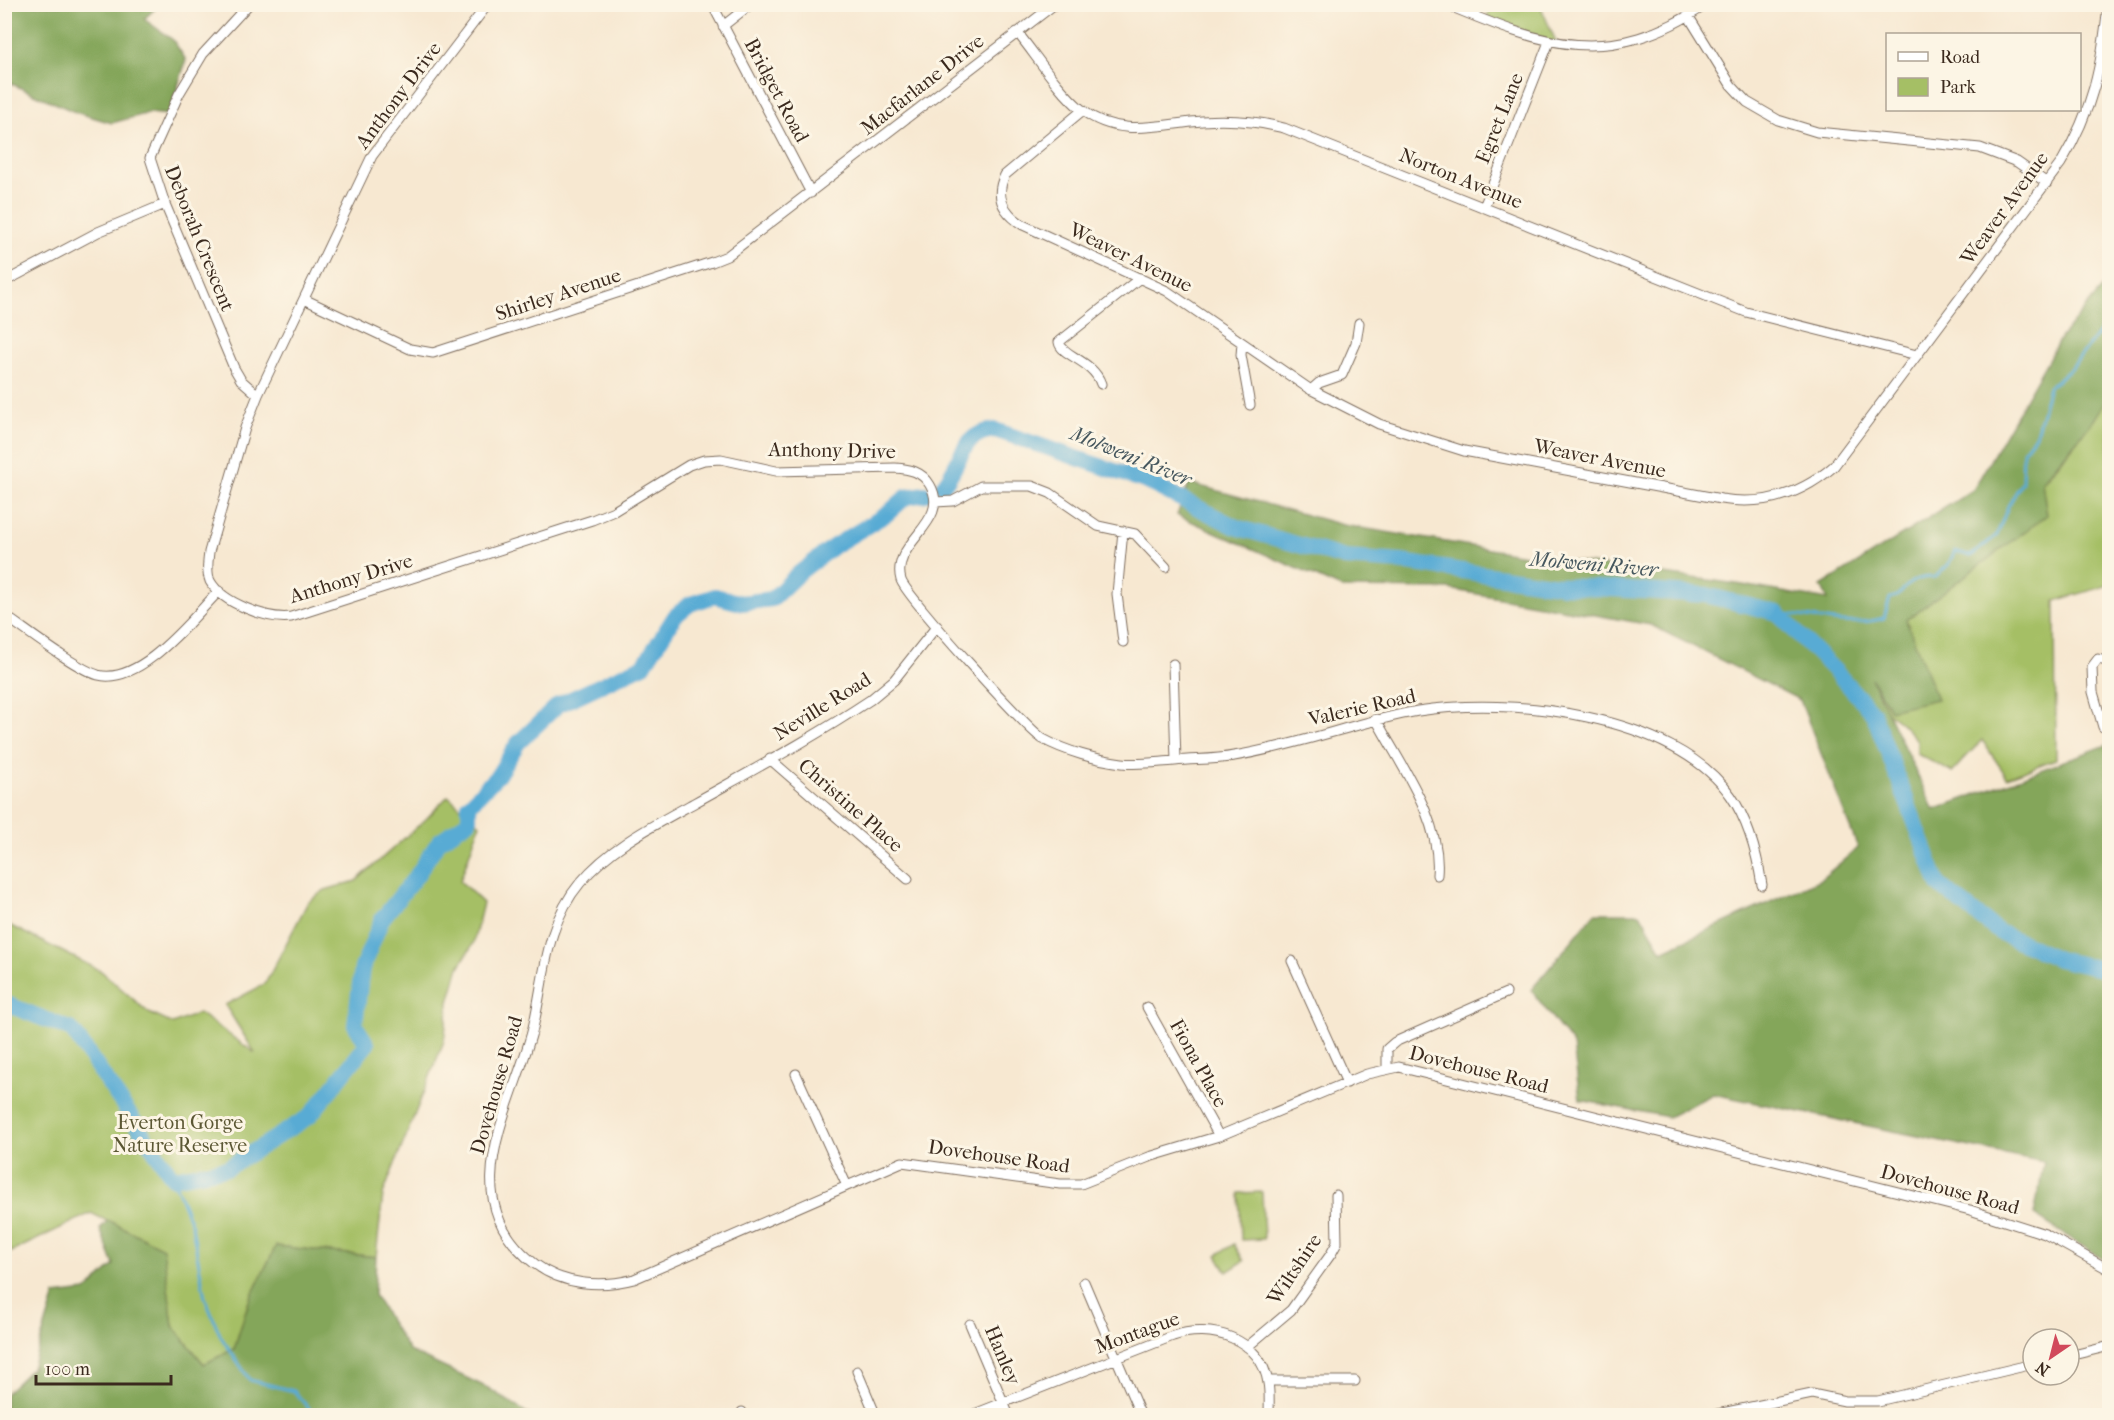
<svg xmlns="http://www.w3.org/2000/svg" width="2114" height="1420" font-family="'IM FELL French Canon',serif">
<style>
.green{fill:#a5bf65;stroke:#707442;stroke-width:1.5}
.forest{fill:#84a65a;stroke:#60683c;stroke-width:1.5}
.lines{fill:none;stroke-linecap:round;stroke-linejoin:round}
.stream{stroke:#59abd4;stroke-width:3}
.river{stroke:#59abd4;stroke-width:16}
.minor-casing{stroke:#7d6c5d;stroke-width:11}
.minor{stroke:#fff;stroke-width:9}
.labels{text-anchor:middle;stroke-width:6;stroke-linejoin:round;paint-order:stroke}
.street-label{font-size:20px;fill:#3b2a1e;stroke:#fcf5e5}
.park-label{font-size:20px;fill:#5b5733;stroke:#fcf5e5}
.water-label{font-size:21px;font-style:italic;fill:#46575e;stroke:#fcf5e5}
</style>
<rect width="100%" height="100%" fill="#fcf5e5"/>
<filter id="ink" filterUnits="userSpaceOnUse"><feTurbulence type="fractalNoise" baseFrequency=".0167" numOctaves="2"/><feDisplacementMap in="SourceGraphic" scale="12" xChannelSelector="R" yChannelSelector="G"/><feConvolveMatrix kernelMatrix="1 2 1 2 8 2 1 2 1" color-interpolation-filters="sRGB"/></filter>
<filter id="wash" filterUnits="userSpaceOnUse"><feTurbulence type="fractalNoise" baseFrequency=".008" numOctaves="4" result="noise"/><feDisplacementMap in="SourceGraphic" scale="24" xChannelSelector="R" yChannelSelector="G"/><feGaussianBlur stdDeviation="1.35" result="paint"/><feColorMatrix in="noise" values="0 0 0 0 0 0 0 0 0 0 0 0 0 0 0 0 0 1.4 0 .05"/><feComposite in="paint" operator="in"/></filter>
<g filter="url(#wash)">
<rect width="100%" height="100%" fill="#f7e8d1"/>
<!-- green -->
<path class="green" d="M1492,5h48l17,39 -72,-23z
M2109,395v190l-54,16 1,158 -49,18 -25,-37 -30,32 -35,-18v-14l-15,-16 -39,-32 31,-70 15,3 -3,-5c69,-70 152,-141 203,-225z
M448,796l32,28 -20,57 23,22 -10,41 -14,23 -10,35 -5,39 -61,153 -7,63 -100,-11 -27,55 -15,48 -30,15 -31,-38 -11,-78 -71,-35 -86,42v-332l96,48 48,42 24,11 26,-11 56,40 -30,-48 40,-21 43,-82 17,-12 31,-9 70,-62z
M1262,1192l2,47 -23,1 -2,-47z
M1234,1244l10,17 -17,11 -10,-17z"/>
<!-- forest -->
<path class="forest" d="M5,5h154l-15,14 29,21 13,20 -17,55 -20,-2 -37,10 -37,-11 -70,-31z
M2109,280v115l-15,25 -52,62 5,33 -141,105 31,79 -47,11 -19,-32 63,132 175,-66v519l-75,-48 10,-53 -331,-68 -45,23 -88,-17 -7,-55 -42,-55 64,-77h45l22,38 159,-72 37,-31 -58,-148 -149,-75 -202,-36 -108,-1 -164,-73 12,-32 154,42 182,30 212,29 91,16 -7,-14 152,-96 88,-153z
M108,1220l55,28 10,78 31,38 30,-15 15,-48 27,-55 100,11 -2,38 35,56 79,37 42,27h-525v-21l27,-26 23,-73 31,-4 28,-26 -14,-36z"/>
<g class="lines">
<!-- stream -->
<path class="stream" d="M1777,613c37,3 70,16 107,5l6,-20c18,-3 11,-21 45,-21l13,-12 7,-14 16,5 26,-21 11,-29 14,-24 1,-31 13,-17 13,-47 24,-21 37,-48
M173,1178l19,48 13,72 16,39 29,43 44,11 21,25"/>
<!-- river -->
<path class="river" d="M943,486c20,-24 17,-53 52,-56l152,52 89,45 109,31 56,4 163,24 142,9 71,18 59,59 37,41 66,172 60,47 59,27 52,12
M4,1003l68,27 101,148 54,-10 83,-52 57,-72 -12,-19 7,-57 20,-49 35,-44 22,-34 30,-20v-16l29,-30 20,-32 40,-38 86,-40 31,-49 15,-12 25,-8 26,7 31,-4 27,-26 35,-27 53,-32 19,-17 19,-3"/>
</g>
</g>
<g filter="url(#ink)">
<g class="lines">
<defs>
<path id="minor" d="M249,4l-46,50 -24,40 -29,64 15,46 69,164 7,12 17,15
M473,4l9,8
M488,4l-116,152 -114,239 -13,33 -36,124c-1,10 -3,20 1,29 12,22 58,39 81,36l301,-97 22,-9 75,-46 15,-5 17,-1 55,12 119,-3c14,1 27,3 35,17 22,38 -40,57 -29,95 5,16 126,149 142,159 22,12 54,21 79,24 17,2 36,-1 53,-2 20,-2 40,-1 59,-5 63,-10 122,-34 184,-45 92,-15 256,3 313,85 18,26 26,58 31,89
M712,4l99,189
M1445,4c100,42 164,66 262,0
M1689,17l42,68 16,17 31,18 39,12 163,16 37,14 30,21
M723,26l28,-22
M1017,32c21,26 40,57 65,78 37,29 79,14 120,11 29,-2 55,0 82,7l462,184 171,43
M1083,110l-78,65c-11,22 -1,38 18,50l144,66 141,97 71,36 85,27 257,48c43,7 81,-5 113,-33l227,-303c32,-54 41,-97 47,-159
M1484,207l65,-165
M4,282l94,-50 67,-28
M304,299l106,50 23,4 279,-91 15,-6 328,-252
M1242,343l-1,12 9,50
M1101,384c-8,-24 -40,-28 -42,-42l81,-64
M1311,390l8,-7 23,-8 14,-32 3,-20
M935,502l18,-1 28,-15h51l18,7 48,33 37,8 31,33
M4,615c22,15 71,53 94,60 43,11 95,-58 121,-84
M937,626l-43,54 -24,20c-57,38 -117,70 -176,103 -40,22 -84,44 -114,80 -36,43 -35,97 -48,149 -21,78 -81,168 3,232 28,21 65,24 99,15l268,-117 158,22h21l68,-27 70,-21 148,-62 32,-7 571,143 75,24 65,36
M1123,642l-6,-48 6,-63
M1173,664l3,97
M1376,719c25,48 66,100 61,156
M2103,727l-10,-35 -1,-25 6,-8 12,3
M770,759l138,120
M1292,961l55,122
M1147,1007l72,129
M1387,1068v-19l8,-7 111,-49
M796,1074l51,112
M1084,1282l57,134
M970,1324l39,92
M1247,1347l44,-37 40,-56 6,-11 -1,-48
M2069,1356l41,-10
M857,1371l19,45
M1268,1381h87
M742,1412l2,4
M969,1416l204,-80c37,-13 88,2 95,47 2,10 1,22 1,33
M1708,1416l104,-22 33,7h33l155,-37"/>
</defs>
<!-- minor casing -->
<use href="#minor" class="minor-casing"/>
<!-- minor -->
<use href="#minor" class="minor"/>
</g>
</g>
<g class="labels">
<!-- street labels -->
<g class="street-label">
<text transform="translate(922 84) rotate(-38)" y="7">Macfarlane Drive</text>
<text transform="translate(777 90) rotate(62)" y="7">Bridget Road</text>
<text transform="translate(398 95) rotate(-53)" y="7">Anthony Drive</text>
<text transform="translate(1499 118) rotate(-68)" y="7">Egret Lane</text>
<text transform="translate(1461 178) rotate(22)" y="7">Norton Avenue</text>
<text transform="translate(2004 208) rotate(-54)" y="7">Weaver Avenue</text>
<text transform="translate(200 238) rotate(68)" y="7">Deborah Crescent</text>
<text transform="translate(1131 257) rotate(26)" y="7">Weaver Avenue</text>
<text transform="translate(558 294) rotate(-18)" y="7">Shirley Avenue</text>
<text transform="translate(832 450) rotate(1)" y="7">Anthony Drive</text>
<text transform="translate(1600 458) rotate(11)" y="7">Weaver Avenue</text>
<text transform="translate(351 578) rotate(-17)" y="7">Anthony Drive</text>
<text transform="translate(822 706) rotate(-32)" y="7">Neville Road</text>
<text transform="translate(1362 707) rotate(-13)" y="7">Valerie Road</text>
<text transform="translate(851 805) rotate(41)" y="7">Christine Place</text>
<text transform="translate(1199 1063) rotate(61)" y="7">Fiona Place</text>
<text transform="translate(1479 1069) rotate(14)" y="7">Dovehouse Road</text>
<text transform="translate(496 1085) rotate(-74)" y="7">Dovehouse Road</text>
<text transform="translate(999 1156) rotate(8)" y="7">Dovehouse Road</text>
<text transform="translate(1950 1189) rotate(15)" y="7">Dovehouse Road</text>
<text transform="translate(1294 1269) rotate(-56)" y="7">Wiltshire</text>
<text transform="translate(1137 1332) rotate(-20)" y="7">Montague</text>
<text transform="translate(1003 1355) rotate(67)" y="7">Hanley</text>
</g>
<!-- park labels -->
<g class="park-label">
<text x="180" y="1129">Everton Gorge<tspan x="180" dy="23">Nature Reserve</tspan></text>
</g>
<!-- water labels -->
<g class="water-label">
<text transform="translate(1131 456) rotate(22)" y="7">Molweni River</text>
<text transform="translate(1594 564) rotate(5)" y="7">Molweni River</text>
</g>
</g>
<!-- margin -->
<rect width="2114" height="1420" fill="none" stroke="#fcf5e5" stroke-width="24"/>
<!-- legend -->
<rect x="1886" y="33" width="195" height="78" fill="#fcf5e5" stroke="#afa495" stroke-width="1.5"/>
<rect x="1898" y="52" width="30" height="9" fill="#ffffff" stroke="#afa495" stroke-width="1.5"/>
<text x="1940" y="63" font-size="18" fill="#3b2a1e">Road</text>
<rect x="1898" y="78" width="30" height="18" fill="#a5bf65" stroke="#afa495" stroke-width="1.5"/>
<text x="1940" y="93" font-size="18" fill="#3b2a1e">Park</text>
<!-- north arrow -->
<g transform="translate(2051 1357) rotate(215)"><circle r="28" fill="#fcf5e5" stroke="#afa495" stroke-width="1.5"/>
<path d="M0-4.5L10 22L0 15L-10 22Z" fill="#d1495b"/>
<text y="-9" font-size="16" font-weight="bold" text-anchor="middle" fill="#3b2a1e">N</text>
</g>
<!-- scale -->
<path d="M36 1375v9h135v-9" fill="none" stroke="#3b2a1e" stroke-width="3"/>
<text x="45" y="1375" font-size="18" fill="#3b2a1e" stroke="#fcf5e5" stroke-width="4.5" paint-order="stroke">100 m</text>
</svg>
